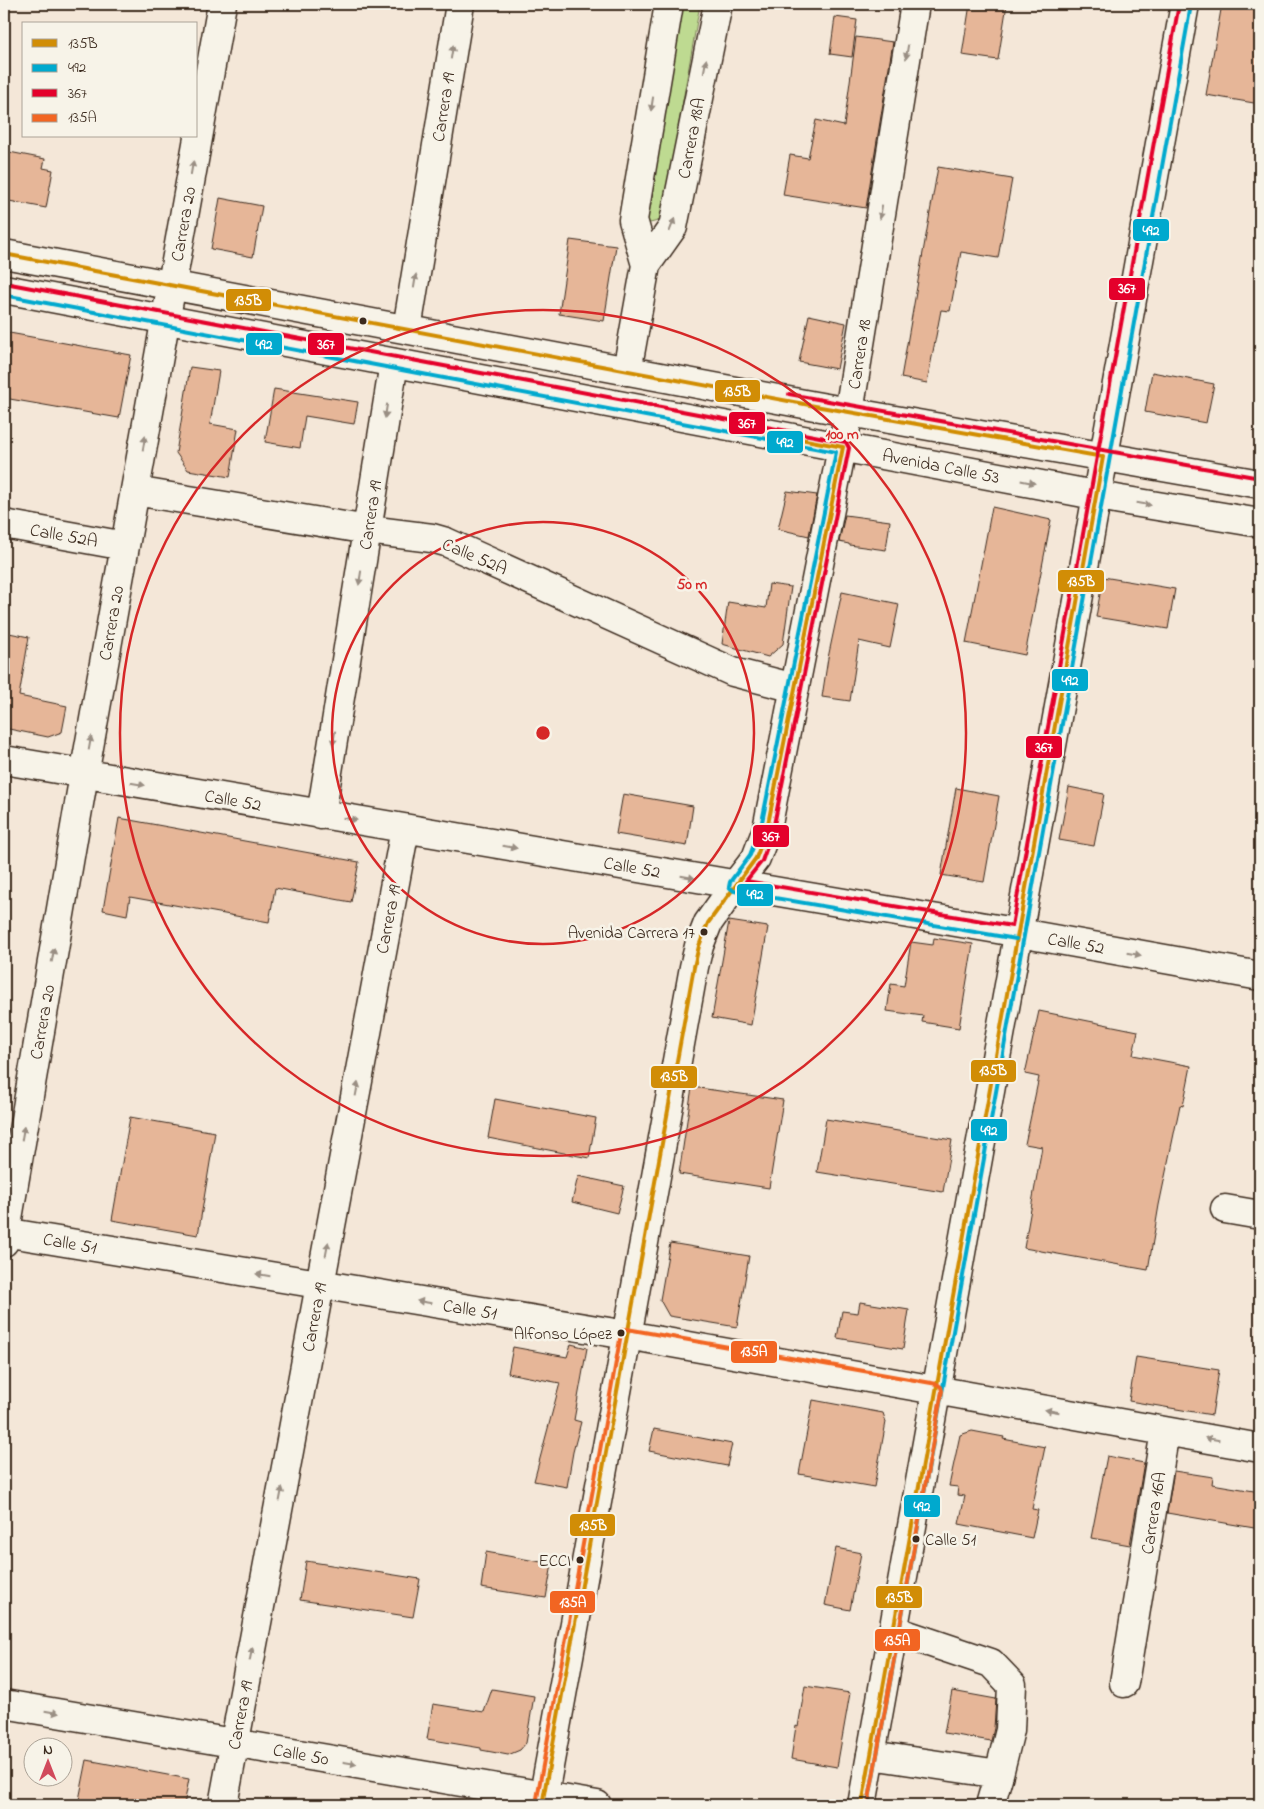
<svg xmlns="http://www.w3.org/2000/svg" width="1264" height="1809" font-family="'Indie Flower',sans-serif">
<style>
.green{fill:#beda91;stroke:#7c8258}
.building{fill:#e6b698;stroke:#3b2a1e}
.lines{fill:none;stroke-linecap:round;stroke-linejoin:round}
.minor-casing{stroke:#3b2a1e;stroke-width:31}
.major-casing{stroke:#3b2a1e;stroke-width:31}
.minor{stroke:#f7f3e8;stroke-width:28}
.major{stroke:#f7f3e8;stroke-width:28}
.bus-1-casing{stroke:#f7f3e8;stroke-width:8}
.bus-2-casing{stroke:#f7f3e8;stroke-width:8}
.bus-3-casing{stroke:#f7f3e8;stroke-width:8}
.bus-4-casing{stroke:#f7f3e8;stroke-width:8}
.bus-1{stroke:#d18d06;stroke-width:4}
.bus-2{stroke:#00a9ce;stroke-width:4}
.bus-3{stroke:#e4002b;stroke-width:4}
.bus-4{stroke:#f26522;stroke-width:4}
.oneway{fill:#998e83}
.ring{fill:none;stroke:#d62828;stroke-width:2.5}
.bus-dot{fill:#3b2a1e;stroke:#f7f3e8;stroke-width:2}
.labels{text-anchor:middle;stroke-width:5;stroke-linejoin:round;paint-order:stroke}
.bus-label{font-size:17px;fill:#3b2a1e;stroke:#f7f3e8;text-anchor:end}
.street-label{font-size:18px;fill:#3b2a1e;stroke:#f7f3e8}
.centre{fill:#d62828;stroke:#f7f3e8;stroke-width:2.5}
.ring-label{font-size:15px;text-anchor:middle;font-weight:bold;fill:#d62828;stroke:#f7f3e8;stroke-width:5;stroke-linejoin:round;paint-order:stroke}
.line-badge{stroke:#f7f3e8;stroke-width:2}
.badge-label{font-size:14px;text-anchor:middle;font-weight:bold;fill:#fff}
</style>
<rect width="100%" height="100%" fill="#f4e7d8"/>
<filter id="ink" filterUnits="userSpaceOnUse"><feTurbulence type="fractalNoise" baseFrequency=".02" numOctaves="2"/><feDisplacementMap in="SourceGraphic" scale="10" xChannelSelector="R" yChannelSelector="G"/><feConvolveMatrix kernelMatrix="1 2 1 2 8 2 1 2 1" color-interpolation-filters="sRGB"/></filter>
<g filter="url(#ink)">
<!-- green -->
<path class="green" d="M679,4h21l-37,210 -5,7 -8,2 -5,-5z"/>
<!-- building -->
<path class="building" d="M970,4h37l-9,56 -36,-5z
M1222,4h38v100l-54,-9z
M835,17l22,3 -5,37 -22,-3z
M856,37l37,5 -27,166 -83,-13 7,-40 18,3 8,-38 28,6z
M4,151l41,8 -2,9 10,2 -7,38 -42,-8z
M938,167l74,12 -14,79 -37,-6 -11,59 -9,-1 -14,73 -26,-5z
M220,198l42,8 -9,51 -42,-8z
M570,240l46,6 -12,75 -45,-7z
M809,315l37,8 -9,46 -38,-7z
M4,332l127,23 -12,63 -115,-20z
M190,367l29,4 -9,53 28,5 -8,48 -42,-7 -12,-17z
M1152,372l62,12 -8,39 -61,-11z
M274,389l84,13 -4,22 -49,-8 -5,32 -35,-6z
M787,491l30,4 -8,41 -31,-7z
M992,507l59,13 -26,135 -59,-12z
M845,515l45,6 -4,29 -37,-5v-1l-10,-2z
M1103,577l72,12 -7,40 -72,-12z
M769,584l22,3 -8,57 -15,13 -46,-13 6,-42 38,6z
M842,592l57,12 -9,44 -31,-7 -9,60 -28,-4 6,-39z
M4,632l25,5 -10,59 48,10 -5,26 -14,5 -44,-9z
M1069,787l35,7 -10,52 -35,-6z
M956,788l43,8 -15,86 -43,-7z
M623,794l70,12 -6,40 -71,-12z
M119,818l240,44 -8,40 -76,-14 -6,34 -139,-25 -3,18 -24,-5z
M729,921l39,6 -17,98 -39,-7z
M934,938l39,6 -14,84 -37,-6 1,-6 -36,-5 4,-27 13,2 7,-44 22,3z
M1039,1011l99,20 -5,24 58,11 -8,40 -3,-1 -21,100 -11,65 -124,-22 18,-101 -17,-3 14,-67 -14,-3z
M692,1087l91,13 -14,88 -90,-14z
M495,1099l101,19 -7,40 -101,-20z
M130,1117l85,15 -17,103 -86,-15z
M826,1119l126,21 -9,52 -126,-20z
M578,1176l46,10 -7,27 -45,-11z
M670,1243l79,13 -12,71 -68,-11 -9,-16z
M860,1302l49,8 -6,39 -66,-11 5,-27 16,2z
M571,1344l16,4 -13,72 7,2 -8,30 -6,35 -33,-6 26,-98 -52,-10 5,-26 54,10z
M1136,1357l83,13 -7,45 -83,-14z
M813,1400l70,13 3,9 -12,65 -75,-13z
M654,1429l78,15 -5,22 -78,-15z
M972,1431l32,6 -1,2 42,8 -13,62 6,1 -6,28 -73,-14 6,-28 -8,-1 1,-8 -9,-1 11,-51z
M1107,1456l37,7 -14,82 -39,-7z
M1174,1471l39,6 -1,7 48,8v37l-93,-16z
M836,1548l25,5 -11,57 -25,-5z
M486,1552l66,12 -6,34 -65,-10z
M306,1561l114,18 -7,38 -113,-17z
M805,1686l45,7 -13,74 -46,-8 5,-33 2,1z
M492,1689l42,7 -8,47 -6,7 -12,5 -27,-5v-2l-54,-9 6,-35 51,8z
M952,1691l44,8 -2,29 -3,13 -47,-8z
M87,1760l102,19 -5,26h-106z"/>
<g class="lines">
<defs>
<path id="minor" d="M646,265l27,-38 45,-223
M407,329l53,-325
M627,371l19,-106 -13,-45 36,-216
M135,491l233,39 64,8 14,4 287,130 62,16
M4,524l121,22
M4,760l993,169 263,47
M321,815l73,-452
M1225,1209l35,6
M4,1232l623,103 633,113
M4,1242l77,-450 141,-788
M1124,1683l41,-252
M4,1704l593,101
M871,1755l128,19 11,-44 2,-45 -21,-22 -98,-33
M223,1805l182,-976
M542,1805l152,-838 5,-21 9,-23 27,-38 21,-27 11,-29 82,-417 66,-408
M990,1805l9,-31"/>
<path id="major" d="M4,254l811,152 445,78
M4,289l1117,211 139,23
M862,1805l323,-1801"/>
</defs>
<!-- minor casing -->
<use href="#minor" class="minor-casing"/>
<!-- major casing -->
<use href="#major" class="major-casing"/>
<!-- minor -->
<use href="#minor" class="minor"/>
<!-- major -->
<use href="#major" class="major"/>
<defs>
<path id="bus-1" d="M4,254l811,152 288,51 -241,1348
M542,1805l152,-838 5,-21 9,-23 48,-65 11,-29 76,-382 -80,-15"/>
<path id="bus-2" d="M4,295l832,157 -75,375 -11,28 -20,27 -1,5 5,4 282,48
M868,1805l323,-1800"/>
<path id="bus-3" d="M5,283l841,159 3,6 -76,382 -11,31 -16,20 266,45 167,-922
M789,394l471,84"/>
<path id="bus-4" d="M536,1804l85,-470 2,-4 4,-1 310,55 4,3 1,4 -74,414"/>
</defs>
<!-- bus-1 casing -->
<use href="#bus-1" class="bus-1-casing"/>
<!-- bus-2 casing -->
<use href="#bus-2" class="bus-2-casing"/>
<!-- bus-3 casing -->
<use href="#bus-3" class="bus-3-casing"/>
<!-- bus-4 casing -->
<use href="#bus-4" class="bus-4-casing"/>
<!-- bus-1 -->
<use href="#bus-1" class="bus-1"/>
<!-- bus-2 -->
<use href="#bus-2" class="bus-2"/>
<!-- bus-3 -->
<use href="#bus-3" class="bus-3"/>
<!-- bus-4 -->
<use href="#bus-4" class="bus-4"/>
</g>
<!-- one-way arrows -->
<defs><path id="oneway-solid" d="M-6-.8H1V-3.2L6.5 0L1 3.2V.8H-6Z" transform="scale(1.25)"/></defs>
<g class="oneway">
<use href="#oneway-solid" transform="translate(452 52) rotate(-81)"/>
<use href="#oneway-solid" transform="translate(907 52) rotate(99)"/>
<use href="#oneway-solid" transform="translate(705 66) rotate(-79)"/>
<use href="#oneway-solid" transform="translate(652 104) rotate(99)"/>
<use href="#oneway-solid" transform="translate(192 168) rotate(-80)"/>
<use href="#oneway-solid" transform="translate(881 212) rotate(99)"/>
<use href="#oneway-solid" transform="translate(672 225) rotate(-69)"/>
<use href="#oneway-solid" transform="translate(415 281) rotate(-81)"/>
<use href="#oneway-solid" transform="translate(386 411) rotate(99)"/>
<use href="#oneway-solid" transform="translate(144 443) rotate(-80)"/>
<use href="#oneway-solid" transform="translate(1028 482) rotate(11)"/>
<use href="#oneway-solid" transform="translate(1144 504) rotate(10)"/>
<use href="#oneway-solid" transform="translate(360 578) rotate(99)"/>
<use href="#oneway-solid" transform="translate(334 738) rotate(99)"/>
<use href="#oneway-solid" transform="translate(90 743) rotate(-80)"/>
<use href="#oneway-solid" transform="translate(138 784) rotate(10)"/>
<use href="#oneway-solid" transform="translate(350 819) rotate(9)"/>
<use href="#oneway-solid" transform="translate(510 847) rotate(10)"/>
<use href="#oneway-solid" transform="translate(688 877) rotate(10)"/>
<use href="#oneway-solid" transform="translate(1134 954) rotate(10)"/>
<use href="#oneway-solid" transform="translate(53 955) rotate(-80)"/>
<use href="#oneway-solid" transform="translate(357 1089) rotate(-79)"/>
<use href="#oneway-solid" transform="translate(23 1133) rotate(-80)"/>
<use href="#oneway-solid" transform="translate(327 1249) rotate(-79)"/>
<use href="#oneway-solid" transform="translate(263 1275) rotate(-171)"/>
<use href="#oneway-solid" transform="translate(424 1302) rotate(-171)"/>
<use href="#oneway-solid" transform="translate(1052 1411) rotate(-170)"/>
<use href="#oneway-solid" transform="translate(1212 1439) rotate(-170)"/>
<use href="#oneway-solid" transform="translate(281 1494) rotate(-79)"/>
<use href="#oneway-solid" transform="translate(251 1654) rotate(-79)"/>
<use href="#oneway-solid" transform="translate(52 1712) rotate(10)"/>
<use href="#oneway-solid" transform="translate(350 1763) rotate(10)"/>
</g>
</g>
<!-- distance rings -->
<g class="ring">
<circle cx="543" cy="733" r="211"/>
<circle cx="543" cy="733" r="423"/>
</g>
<!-- markers -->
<g class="bus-dot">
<circle cx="363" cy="321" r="4.5"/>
<circle cx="704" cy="932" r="4.5"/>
<circle cx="621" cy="1333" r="4.5"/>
<circle cx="916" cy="1539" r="4.5"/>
<circle cx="580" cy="1560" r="4.5"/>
</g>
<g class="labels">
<!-- bus labels -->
<g class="bus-label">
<text x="695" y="938">Avenida Carrera 17</text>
<text x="612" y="1339">Alfonso López</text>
<text x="925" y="1545" text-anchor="start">Calle 51</text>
<text x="571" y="1566">ECCI</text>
</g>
<!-- street labels -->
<g class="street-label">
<text transform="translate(443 107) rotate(-81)" y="6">Carrera 19</text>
<text transform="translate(691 138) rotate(-79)" y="6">Carrera 18A</text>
<text transform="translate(183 224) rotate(-80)" y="6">Carrera 20</text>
<text transform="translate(859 354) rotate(-81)" y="6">Carrera 18</text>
<text transform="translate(941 466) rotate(11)" y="6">Avenida Calle 53</text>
<text transform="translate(370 515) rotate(-81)" y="6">Carrera 19</text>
<text transform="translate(64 535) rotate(10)" y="6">Calle 52A</text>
<text transform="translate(475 556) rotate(23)" y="6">Calle 52A</text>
<text transform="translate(111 623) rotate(-80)" y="6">Carrera 20</text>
<text transform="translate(233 800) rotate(10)" y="6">Calle 52</text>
<text transform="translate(632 867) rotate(10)" y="6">Calle 52</text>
<text transform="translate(388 919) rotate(-79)" y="6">Carrera 19</text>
<text transform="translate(1076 943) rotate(10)" y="6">Calle 52</text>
<text transform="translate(42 1022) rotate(-80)" y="6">Carrera 20</text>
<text transform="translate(70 1243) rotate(10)" y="6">Calle 51</text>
<text transform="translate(470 1309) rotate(9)" y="6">Calle 51</text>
<text transform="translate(314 1317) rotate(-79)" y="6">Carrera 19</text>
<text transform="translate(1153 1513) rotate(-81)" y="6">Carrera 16A</text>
<text transform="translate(240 1715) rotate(-79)" y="6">Carrera 19</text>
<text transform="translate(301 1754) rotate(10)" y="6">Calle 50</text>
</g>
</g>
<circle cx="543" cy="733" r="8" class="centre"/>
<g class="ring-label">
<text x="842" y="439">100 m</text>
<text x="692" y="589">50 m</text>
</g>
<g class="line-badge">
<rect x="1132" y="218" width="38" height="24" rx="5" fill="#00a9ce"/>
<rect x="1108" y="277" width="38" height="24" rx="5" fill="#e4002b"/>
<rect x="225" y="288" width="47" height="24" rx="5" fill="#d18d06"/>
<rect x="307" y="332" width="38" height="24" rx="5" fill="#e4002b"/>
<rect x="245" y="332" width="38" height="24" rx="5" fill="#00a9ce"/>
<rect x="714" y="379" width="47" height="24" rx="5" fill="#d18d06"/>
<rect x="728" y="411" width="38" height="24" rx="5" fill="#e4002b"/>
<rect x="766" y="430" width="38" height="24" rx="5" fill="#00a9ce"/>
<rect x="1057" y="569" width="48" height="24" rx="5" fill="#d18d06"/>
<rect x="1051" y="668" width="38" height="24" rx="5" fill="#00a9ce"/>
<rect x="1025" y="735" width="38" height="24" rx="5" fill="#e4002b"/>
<rect x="752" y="824" width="38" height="24" rx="5" fill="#e4002b"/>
<rect x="736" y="883" width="38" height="24" rx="5" fill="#00a9ce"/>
<rect x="970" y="1059" width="47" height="24" rx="5" fill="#d18d06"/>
<rect x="650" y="1065" width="48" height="24" rx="5" fill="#d18d06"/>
<rect x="970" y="1118" width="38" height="24" rx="5" fill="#00a9ce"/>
<rect x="730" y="1340" width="48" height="24" rx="5" fill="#f26522"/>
<rect x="903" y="1494" width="38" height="24" rx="5" fill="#00a9ce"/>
<rect x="569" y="1513" width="47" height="24" rx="5" fill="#d18d06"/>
<rect x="875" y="1585" width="48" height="24" rx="5" fill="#d18d06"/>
<rect x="549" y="1590" width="47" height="24" rx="5" fill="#f26522"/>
<rect x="874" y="1628" width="47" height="24" rx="5" fill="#f26522"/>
</g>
<g class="badge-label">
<text x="1151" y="235">492</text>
<text x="1127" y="293">367</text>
<text x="248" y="305">135B</text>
<text x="326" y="349">367</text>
<text x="264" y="349">492</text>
<text x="737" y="396">135B</text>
<text x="747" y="428">367</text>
<text x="785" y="447">492</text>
<text x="1081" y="586">135B</text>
<text x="1070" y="685">492</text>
<text x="1044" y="752">367</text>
<text x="771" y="841">367</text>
<text x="755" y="899">492</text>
<text x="993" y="1075">135B</text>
<text x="674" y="1081">135B</text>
<text x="989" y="1135">492</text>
<text x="754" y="1356">135A</text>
<text x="922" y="1511">492</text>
<text x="593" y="1530">135B</text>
<text x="899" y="1602">135B</text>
<text x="573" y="1607">135A</text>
<text x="897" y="1645">135A</text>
</g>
<!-- margin -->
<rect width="1264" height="1809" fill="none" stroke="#f7f3e8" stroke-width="20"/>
<rect x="10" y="10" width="1244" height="1789" fill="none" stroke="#3b2a1e" stroke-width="2" filter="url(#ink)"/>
<!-- legend -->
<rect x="22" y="22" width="175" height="115" fill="#f7f3e8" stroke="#aca397"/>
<rect x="32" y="39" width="25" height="8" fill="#d18d06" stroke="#aca397"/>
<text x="68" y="48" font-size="15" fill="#3b2a1e">135B</text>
<rect x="32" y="64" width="25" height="8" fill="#00a9ce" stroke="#aca397"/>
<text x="68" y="72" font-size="15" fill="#3b2a1e">492</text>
<rect x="32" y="89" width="25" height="8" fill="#e4002b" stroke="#aca397"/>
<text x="68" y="98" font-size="15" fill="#3b2a1e">367</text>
<rect x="32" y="114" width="25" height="8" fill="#f26522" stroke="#aca397"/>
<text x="68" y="122" font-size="15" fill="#3b2a1e">135A</text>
<!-- north arrow -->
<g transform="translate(48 1762)"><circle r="24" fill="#f7f3e8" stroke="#aca397"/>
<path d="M0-4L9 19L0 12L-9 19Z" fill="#d1495b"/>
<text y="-8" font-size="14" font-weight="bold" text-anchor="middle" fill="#3b2a1e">N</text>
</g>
</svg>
